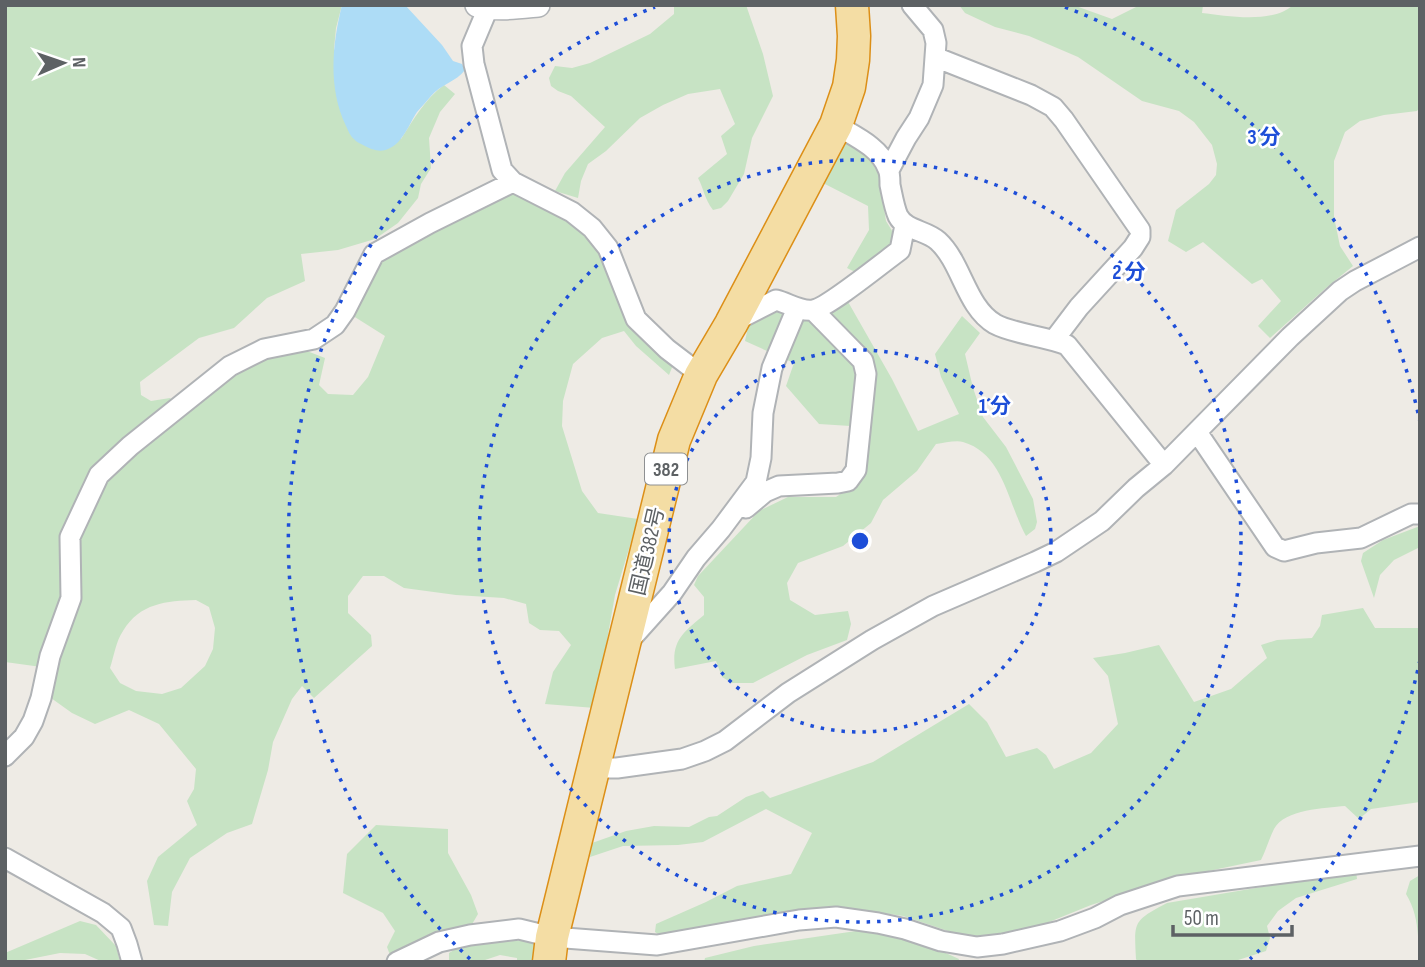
<svg xmlns="http://www.w3.org/2000/svg" width="1425" height="967" font-family="'Sofia Sans Condensed','Noto Sans JP',sans-serif">
<style>
.green{fill:#c7e3c4;fill-rule:evenodd}
.water{fill:#addcf6}
.lines{fill:none;stroke-linecap:round;stroke-linejoin:round}
.minor-casing{stroke:#b0b3b6;stroke-width:23}
.tertiary-casing{stroke:#b0b3b6;stroke-width:26}
.trunk-casing{stroke:#dc8f17;stroke-width:35}
.minor{stroke:#fff;stroke-width:19}
.tertiary{stroke:#fff;stroke-width:23}
.trunk{stroke:#f4dda4;stroke-width:32}
.ring{fill:none;stroke:#1d4ed8;stroke-width:3.5;stroke-dasharray:3.5 7}
.labels{text-anchor:middle;stroke-width:5;stroke-linejoin:round;paint-order:stroke}
.shield{fill:#fff;stroke:#8e9092;stroke-width:2}
.shield-label{font-size:19px;font-weight:bold;fill:#5d6164}
.street-label{font-size:21px;fill:#5d6164;stroke:#fff}
.centre{fill:#1d4ed8;stroke:#fff;stroke-width:3.5}
.ring-label{font-size:21px;text-anchor:middle;font-weight:bold;fill:#1d4ed8;stroke:#fff;stroke-width:5;stroke-linejoin:round;paint-order:stroke}
</style>
<rect width="100%" height="100%" fill="#eeebe5"/>
<!-- green -->
<path class="green" d="M5,5h337l-6,23 -2,21 67,90c13,-20 24,-40 43,-54l11,9 -15,18 -11,26 2,30 -10,16 -3,14 -20,25 -23,16 -37,11 -37,4 4,27 -38,17 -33,30 -35,10 -59,44 1,13 10,6 19,-3 14,13 57,-44 45,-16h21l18,7 -6,27 9,9 25,1 15,-18 17,-41 -35,-22 29,-52 120,-65 17,-3 46,22 21,16 14,16 76,117 -4,10 -33,-29 -12,-15 -22,7 -29,26 -10,37 -1,25 20,65 16,22 40,6 -23,76 -20,113 -50,-4 8,-32 18,-27 -12,-14 -19,-1 -11,-7 -3,-19 -22,-6 -48,-3 -52,-7 -20,-12h-21l-15,20v17l23,22 1,11 -58,52 -12,-12 -10,13 -19,43 -5,28 -16,54 -25,9 -37,25 -18,34 -4,34 -14,-1 -7,-44 11,-24 39,-32 -10,-24 7,-12 2,-20 -37,-45 -30,-14 -34,14 -23,-11 -21,-15 5,-29 -51,-7zM196,600l13,7 6,21 -2,21 -8,17 -24,22 -19,6 -26,-3 -16,-8 -10,-15c4,-12 6,-27 13,-37 17,-28 43,-30 73,-31z
M674,5h72l17,49 10,42 -21,42 -8,36 -16,27 -7,7 -8,2c-9,-12 -9,-21 -15,-32l29,-24 -6,-18 14,-12 -15,-35 -32,5 -25,11 -23,13 -34,33 -18,13 -7,17 -3,17 -23,-7 10,-18 40,-46 -34,-31 -13,-5 -7,-5 -2,-8 6,-12 17,2 18,-5 60,-29 24,-20z
M959,5h114l39,14 28,-14h63l-1,8c25,3 71,11 91,-8h127v102l-3,4 -33,4 -24,6 -15,11 -11,29v56l6,29 13,20 -27,22 -56,50 -12,-12 23,-25 -19,-22 -10,5 -49,-42 -17,10 -18,-11 8,-31 33,-26 7,-9 1,-11 -5,-19 -18,-23 -15,-11 -37,-10 -64,-44 -49,-21 -34,-9 -30,-14z
M844,141l25,17 10,17 7,46 8,13 -5,17 -32,22 -10,-5 22,-38 -1,-24 -45,-23z
M847,300l45,79 26,52 41,-17 -18,-37 -6,-23 27,-38 18,17 -15,21 8,34 10,29 23,30 27,52 4,23 -2,7 -9,7c-18,-32 -22,-82 -63,-94 -7,-2 -19,1 -27,2l-19,27 -34,29 -12,23 -28,23 -45,17 -11,20 3,17 25,15 33,-4 3,13 -4,16 -40,15 -54,28h-21l-10,-6 -6,-16 -41,8c-4,-29 9,-37 29,-54v-18l-10,-12 4,-9 61,-65 29,-14h48l24,-16 6,-11v-43l-47,-3 -33,-38 8,-23 -49,-22 4,-18 32,-19z
M1420,526v21l-26,13 -14,15 -6,23 -13,-37 2,-8 20,-13z
M1363,608l12,20h45v174l-49,7 -12,10 -14,-13c-20,2 -60,3 -71,23 -5,10 -8,21 -13,31l-81,17 -89,28 -64,26 -30,6 -34,-1 -60,-20 -40,-6 -28,-2 -174,28 -6,-4 1,-8 50,-22 31,-16 54,-12 21,-41 -46,-24 -63,33 -25,3 -55,1 -33,11 2,-14 34,-12 28,-5 35,1 20,-10 8,-1 29,-19 17,-6 7,7 103,-36 96,-58 18,18 19,35 31,-9 9,7 8,14 37,-16 27,-29 -10,-48 -15,-18 32,-5 34,-8 35,57 37,-13 36,-31 -6,-13 16,-5 35,-2 8,-12 2,-11z
M376,825l72,4v24l23,42 7,19 -7,12 -81,29 -3,-8 8,-16 -12,-18 -40,-20 4,-39z
M1356,871l1,8 -61,19 -18,13 -11,15 3,12 -4,13 -34,11h-94l-2,-3c-2,-38 -3,-38 31,-56z
M1420,875v62l-2,-1c-1,-15 -4,-29 -12,-42l4,-13z
M80,921l16,4 20,21 4,16h-17l-18,-8 -25,-1 -45,9h-10v-9z
M856,931l19,1 40,7 44,20 -1,3h-254l1,-4 49,-12z
M534,939l1,23h-18v-4l-17,-3 -21,7h-30v-9l11,-7z"/>
<!-- water -->
<path class="water" d="M342,5h63l37,40 11,16 9,3 3,6c-9,12 -24,14 -34,26 -4,5 -9,10 -14,16 -8,12 -14,31 -29,37 -8,4 -18,0 -25,-4 -3,-2 -7,-3 -9,-6 -4,-3 -6,-9 -8,-13 -18,-38 -14,-81 -4,-121z"/>
<g class="lines">
<defs>
<path id="minor" d="M488,8l-16,38 2,18 28,106 11,12 59,30 20,16 16,20 28,71 31,30 34,26
M935,57l96,38 22,12 11,13 76,110v7l-7,11 -54,59 -25,33
M836,125c18,11 44,22 52,44 2,4 2,11 2,16 2,9 4,22 8,31 8,15 28,14 40,25 24,22 28,66 57,83 18,10 50,12 72,21l97,120
M889,170l17,-32 13,-20 14,-33 3,-42 -3,-13 -21,-25
M733,322l43,-22c12,3 25,12 37,10 14,-2 72,-49 87,-60l5,-25
M1197,432l78,115 9,4 32,-8 45,-5 50,-24h9
M746,508l19,-16 14,-6 59,-3 10,-2 8,-11 10,-96 -3,-13 -49,-50
M629,641l43,-48 24,-35 25,-29 35,-47 5,-24 2,-45 9,-45 25,-60
M5,756l19,-19 9,-16 8,-23 9,-42 21,-58 -1,-61 29,-62 31,-29 100,-80 34,-17 50,-10 21,-14 10,-14 29,-57 56,-31 83,-41
M593,768h24l65,-9 23,-8 20,-10 63,-48 84,-53 61,-34 102,-44 21,-10 46,-31 34,-33 28,-23 126,-128 50,-46 15,-10 65,-34
M5,858l98,55 18,15 6,16 5,18
M397,962l42,-20 31,-7 49,-6 33,8 105,8 142,-25 37,-3 42,6 27,6 36,12 36,6 26,-3 57,-13 35,-13 25,-13 58,-19 242,-30"/>
<path id="tertiary" d="M477,5c20,5 41,2 61,0"/>
<path id="trunk" d="M549,962l3,-25 122,-497 27,-65 30,-51 105,-199 13,-38 4,-27 1,-24 -2,-31"/>
</defs>
<!-- minor casing -->
<use href="#minor" class="minor-casing"/>
<!-- tertiary casing -->
<use href="#tertiary" class="tertiary-casing"/>
<!-- trunk casing -->
<use href="#trunk" class="trunk-casing"/>
<!-- minor -->
<use href="#minor" class="minor"/>
<!-- tertiary -->
<use href="#tertiary" class="tertiary"/>
<!-- trunk -->
<use href="#trunk" class="trunk"/>
</g>
<!-- distance rings -->
<g class="ring">
<circle cx="860" cy="541" r="191"/>
<circle cx="860" cy="541" r="381"/>
<path d="M1420 660A572 572 0 0 1 1250 959M470 959A572 572 0 0 1 655 7M1065 7A572 572 0 0 1 1420 422"/>
</g>
<g class="labels">
<!-- shield labels -->
<rect class="shield" x="645" y="453.5" width="42" height="31" rx="5"/>
<g class="shield-label">
<text x="666" y="476">382</text>
</g>
<!-- street labels -->
<g class="street-label">
<text transform="translate(647 551) rotate(-77)" y="7">国道382号</text>
</g>
</g>
<circle cx="860" cy="541" r="10" class="centre"/>
<g class="ring-label">
<text x="1264" y="144">3 分</text>
<text x="1129" y="279">2 分</text>
<text x="995" y="413">1 分</text>
</g>
<!-- border -->
<rect width="1425" height="967" fill="none" stroke="#5d6164" stroke-width="14"/>
<!-- north arrow -->
<g transform="translate(63 63) rotate(88)" stroke="#ffffff" stroke-width="5" paint-order="stroke">
<path d="M0-5L12 26L0 18L-12 26Z" fill="#5d6164"/>
<text y="-10" font-size="19" font-weight="bold" text-anchor="middle" fill="#5d6164">N</text>
</g>
<!-- scale -->
<path d="M1173 925v10h119v-10" fill="none" stroke="#5d6164" stroke-width="3.5"/>
<text x="1184" y="925" font-size="21" fill="#5d6164" stroke="#ffffff" stroke-width="5" paint-order="stroke">50 m</text>
</svg>
